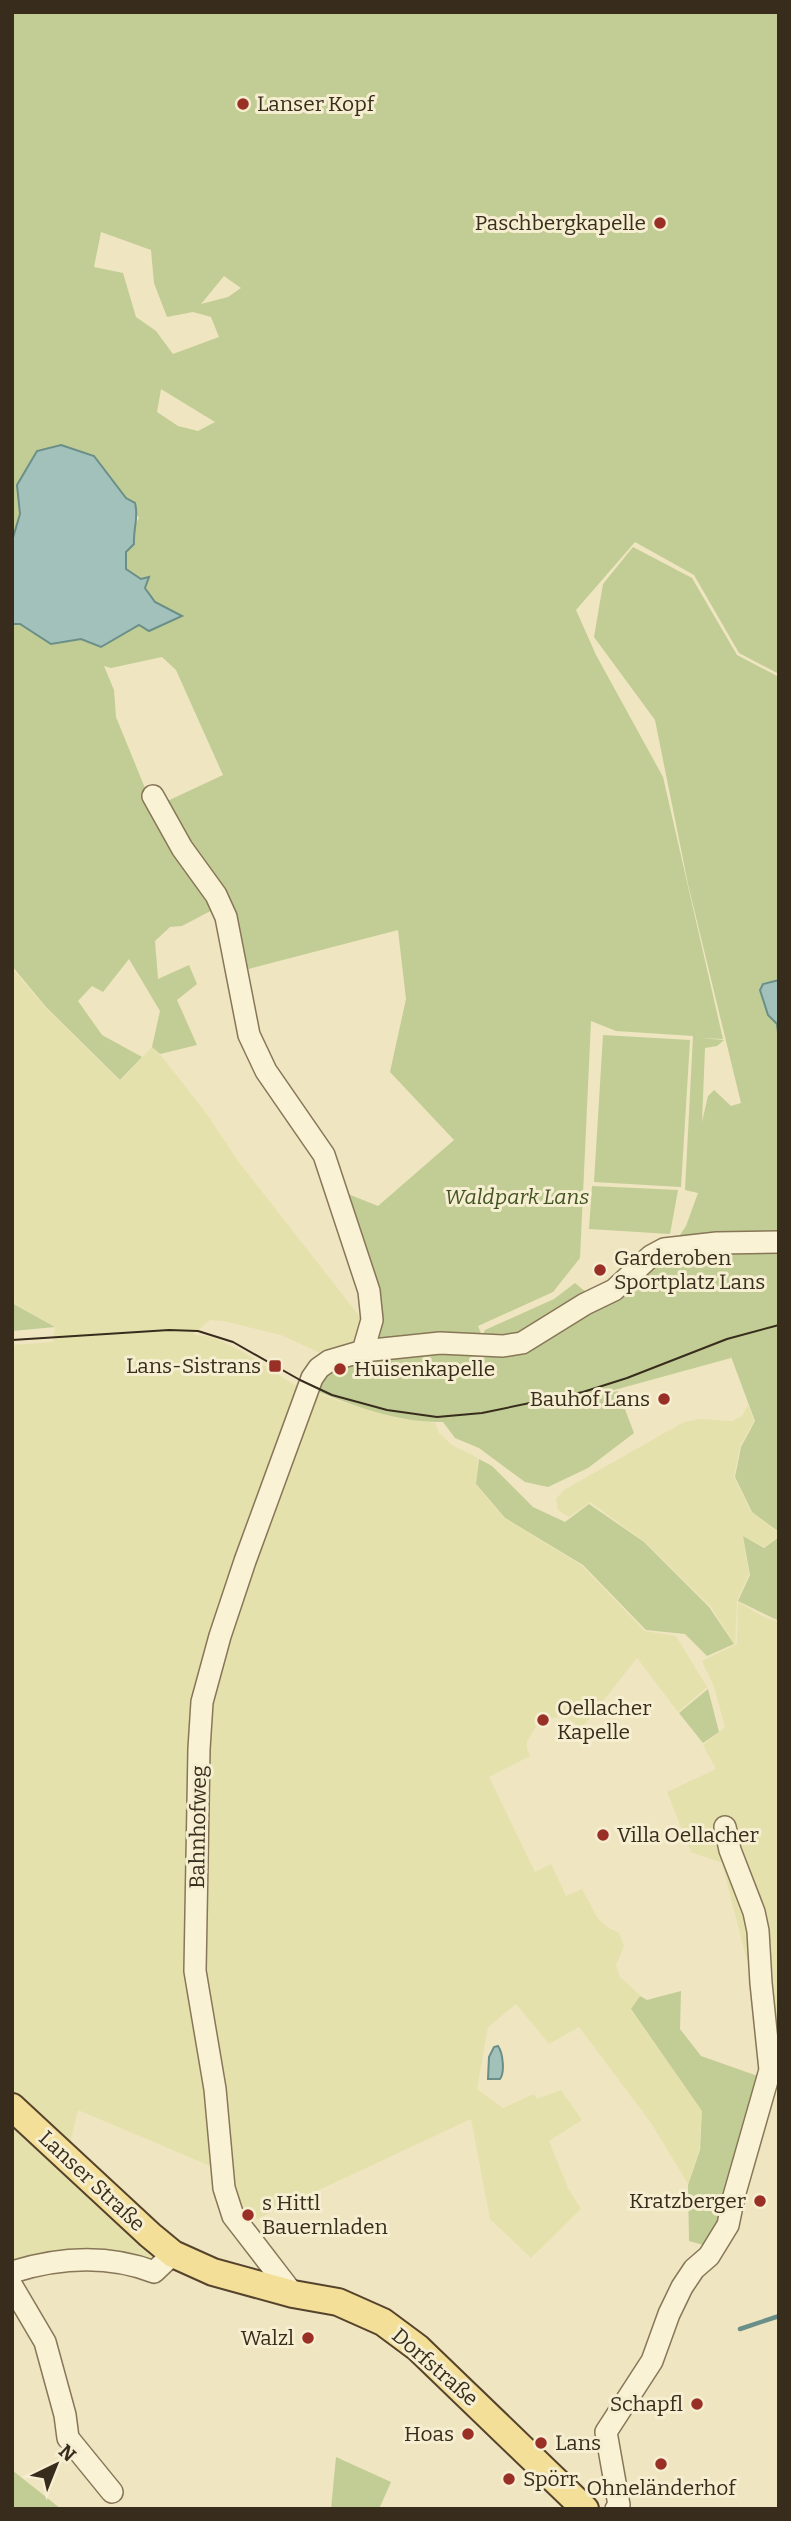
<svg xmlns="http://www.w3.org/2000/svg" width="791" height="2521" font-family="Bitter,serif">
<style>
.farmland{fill:#e5e1ad}
.green{fill:#c1cd94;fill-rule:evenodd}
.water{fill:#a3c1bb;stroke:#6a8f89;stroke-width:2}
.lines{fill:none;stroke-linecap:round;stroke-linejoin:round}
.stream{stroke:#6a8f89;stroke-width:4.5}
.minor-casing{stroke:#887658;stroke-width:24}
.major-casing{stroke:#56432c;stroke-width:30}
.minor{stroke:#f9f2d4;stroke-width:21}
.major{stroke:#f3df97;stroke-width:26}
.tram{stroke:#382c1c;stroke-width:2}
.poi-dot{fill:#993026;stroke:#f6eed0;stroke-width:2.5}
.labels{text-anchor:middle;stroke-width:6;stroke-linejoin:round;paint-order:stroke}
.poi-label{font-size:21px;fill:#382c1c;stroke:#f6eed0;text-anchor:start}
.park-label{font-size:21px;font-style:italic;fill:#435423;stroke:#f6eed0}
.street-label{font-size:21px;fill:#382c1c;stroke:#f6eed0}
</style>
<rect width="100%" height="100%" fill="#efe5c0"/>
<!-- farmland -->
<path class="farmland" d="M12,968l33,39 75,74 32,-34 11,11 43,55 32,48 126,161 -1,15 -17,15 -24,2 -41,-19 -58,-14 -13,-1 -17,14 22,4 28,14 50,32 46,17 58,17 38,5 4,10 13,12 26,13 -2,27 28,33 77,47 64,66 31,5 31,51 -29,25 -41,-54 -56,71 -12,-10 -12,-2 -6,2 -6,-6h-8l-3,9 2,4 -9,16v6l3,8 -41,21 46,95 16,-8 15,32 16,-7 16,30 9,8 12,6 5,13 -8,19 4,12 20,18 -9,15 71,101 -3,40 -11,33 -37,-61 -72,-96 -30,17 -33,-40 -28,23 -11,62 26,19 31,-14 3,5 24,-9 21,30 -33,21 19,47 13,21 -50,49 -41,-39 -19,-100 -227,106 -17,-52 -149,-63 -9,38 -57,-53v-750l41,-3 2,-15 -43,-25z
M748,1405l6,16 -14,25 -6,31 17,35 28,21v3l-15,11 -21,-11 6,38 -12,27 -2,44 -24,-38 -66,-65 -55,-40 -21,15 -11,-7 -2,-11 8,-9 120,-68 15,-3 33,2 10,-5z
M738,1602l26,15 15,5v416l-33,-81 -24,-94 -31,-11 -24,-60 49,-23 -13,-24 22,-18 -11,-40 -12,-26 35,-17z
M12,2113l145,137 -3,11 -142,1z"/>
<!-- green -->
<path class="green" d="M12,12h767v662l-40,-21 -45,-78 -59,-33 -59,68 20,45 67,122 60,262 -22,-1 23,2 -7,6 -12,2 -3,74 6,-26 6,-6 17,16 10,-3 -53,-219 -33,-164 -61,-83 9,-53 30,-37 59,31 45,77 42,22v855l-27,-20 -17,-35 6,-30 14,-26 -25,-67 1,4 -146,40 33,-7 16,42 -46,35 -40,19 -23,-5 -46,-34 -24,-10 -12,-16c-44,1 -89,-16 -129,-32l7,-16 49,-19 -27,-163 35,14 76,-66 -64,-68 16,-73 -8,-69 -157,41 -13,-66 -67,-101 62,-29 -47,-105 -14,-13 -51,11 -7,-2 10,24 2,27 31,76 71,114 -36,19 -12,1 -15,14 3,38 31,-14 8,19 -20,16 20,45 -37,9 -8,-7 8,-36 -31,-52 -26,33 -11,-6 -14,15 24,34 40,22 -22,23 -74,-73 -34,-41v-342h8l31,20 30,-5 20,7 38,-21 16,-23 -14,-23 -15,-10v-17l8,-8 -1,-15 6,-11 -13,-20 -32,-42 -77,29 3,29 -8,27zM101,232l50,18 3,33 13,34 26,-5 18,5 8,20 -46,17 -17,-23 -20,-14 -13,-44 -29,-6zM224,276l17,12 -13,9 -27,7zM161,389l54,33 -17,9 -20,-5 -21,-14zM591,1021l25,10 77,5 -8,154 13,3 -12,33 -10,15 -86,67 -3,-15 -12,-10 -21,16 -69,31 -3,6 -4,-10 75,-34 27,-34z
M603,1035l87,5 -9,147 -87,-5z
M592,1186l86,4 -8,44 -81,-5z
M12,1303l43,24 -43,4z
M479,1459l13,7 41,41 32,15 24,-18 55,38 65,65 25,37 -27,12 -22,-22 -39,-4 -63,-65 -78,-47 -29,-34z
M743,1536l21,12 15,-11v84l-41,-20 12,-26z
M708,1689l11,43 -16,11 -24,-30z
M681,1991l-1,38 21,27 65,23 -40,137 -19,30 -18,-5 -1,-56 12,-35 2,-39 -71,-102 9,-13 7,4z
M336,2457l55,25 -12,27h-48z
M12,2470l49,39h-49z"/>
<!-- water -->
<path class="water" d="M61,445l33,11 32,42 9,5c4,15 -2,25 -1,41l-8,8v17l15,10 8,-2 -4,11 10,14 27,14 -33,15 -10,-6 -38,22 -20,-8 -30,5 -31,-20h-8v-83l8,-27 -3,-29 20,-34z
M779,980v61l-2,-17 -9,-9 -8,-25 3,-6z
M498,2046c5,7 7,26 2,33h-12l1,-22 5,-10z"/>
<g class="lines">
<!-- stream -->
<path class="stream" d="M740,2329l39,-13"/>
<defs>
<path id="minor" d="M153,796l29,52 34,47 10,22 23,118 17,36 58,84 45,136 3,29 -9,31
M12,2272c48,-15 95,-18 142,0l19,-18
M12,2286l33,56 20,73 3,23 44,54
M293,2294l-60,-78 -9,-28 -9,-99 -20,-118 4,-222 3,-47 18,-66 25,-75 67,-183 7,-10 10,-7 34,-10 77,-8 63,3 19,-3 63,-39 29,-14 37,-34 13,-7 53,-6 62,-1
M616,2509l3,-4 -13,-73 46,-71 17,-47 13,-27 12,-18 15,-13 19,-31 6,-29 36,-126 -9,-87 -3,-52 -4,-19 -24,-62 -5,-23"/>
<path id="major" d="M12,2107l138,128 23,19 40,18 80,22 45,8 45,20 35,26 167,161"/>
</defs>
<!-- minor casing -->
<use href="#minor" class="minor-casing"/>
<!-- major casing -->
<use href="#major" class="major-casing"/>
<!-- minor -->
<use href="#minor" class="minor"/>
<!-- major -->
<use href="#major" class="major"/>
<!-- tram -->
<path class="tram" d="M12,1340l157,-10 29,1 35,11 67,38 32,15 55,15 50,7 45,-4 101,-21 44,-14 100,-39 52,-14"/>
</g>
<!-- markers -->
<g class="poi-dot">
<circle cx="243" cy="104" r="7"/>
<circle cx="660" cy="223" r="7"/>
<circle cx="600" cy="1270" r="7"/>
<rect x="268" y="1359" width="14" height="14" rx="3.5"/>
<circle cx="340" cy="1369" r="7"/>
<circle cx="664" cy="1399" r="7"/>
<circle cx="543" cy="1720" r="7"/>
<circle cx="603" cy="1835" r="7"/>
<circle cx="760" cy="2201" r="7"/>
<circle cx="248" cy="2215" r="7"/>
<circle cx="308" cy="2338" r="7"/>
<circle cx="697" cy="2404" r="7"/>
<circle cx="468" cy="2434" r="7"/>
<circle cx="541" cy="2443" r="7"/>
<circle cx="661" cy="2464" r="7"/>
<circle cx="509" cy="2479" r="7"/>
</g>
<g class="labels">
<!-- poi labels -->
<g class="poi-label">
<text x="257" y="111">Lanser Kopf</text>
<text x="646" y="230" text-anchor="end">Paschbergkapelle</text>
<text x="614" y="1265">Garderoben<tspan x="614" dy="24">Sportplatz Lans</tspan></text>
<text x="261" y="1373" text-anchor="end">Lans-Sistrans</text>
<text x="354" y="1376">Huisenkapelle</text>
<text x="650" y="1406" text-anchor="end">Bauhof Lans</text>
<text x="557" y="1715">Oellacher<tspan x="557" dy="24">Kapelle</tspan></text>
<text x="617" y="1842">Villa Oellacher</text>
<text x="746" y="2208" text-anchor="end">Kratzberger</text>
<text x="262" y="2210">s Hittl<tspan x="262" dy="24">Bauernladen</tspan></text>
<text x="294" y="2345" text-anchor="end">Walzl</text>
<text x="683" y="2411" text-anchor="end">Schapfl</text>
<text x="454" y="2441" text-anchor="end">Hoas</text>
<text x="555" y="2450">Lans</text>
<text x="523" y="2486">Spörr</text>
<text x="661" y="2495" text-anchor="middle">Ohneländerhof</text>
</g>
<!-- park labels -->
<g class="park-label">
<text x="517" y="1204">Waldpark Lans</text>
</g>
<!-- street labels -->
<g class="street-label">
<text transform="translate(198 1827) rotate(-89)" y="7">Bahnhofweg</text>
<text transform="translate(92 2181) rotate(43)" y="7">Lanser Straße</text>
<text transform="translate(435 2367) rotate(41)" y="7">Dorfstraße</text>
</g>
</g>
<!-- border -->
<rect width="791" height="2521" fill="none" stroke="#382c1c" stroke-width="28"/>
<!-- north arrow -->
<g transform="translate(56 2465) rotate(43)" stroke="#f6eed0" stroke-width="5" paint-order="stroke">
<path d="M0-5L12 26L0 18L-12 26Z" fill="#382c1c"/>
<text y="-10" font-size="19" font-weight="bold" text-anchor="middle" fill="#382c1c">N</text>
</g>
</svg>
